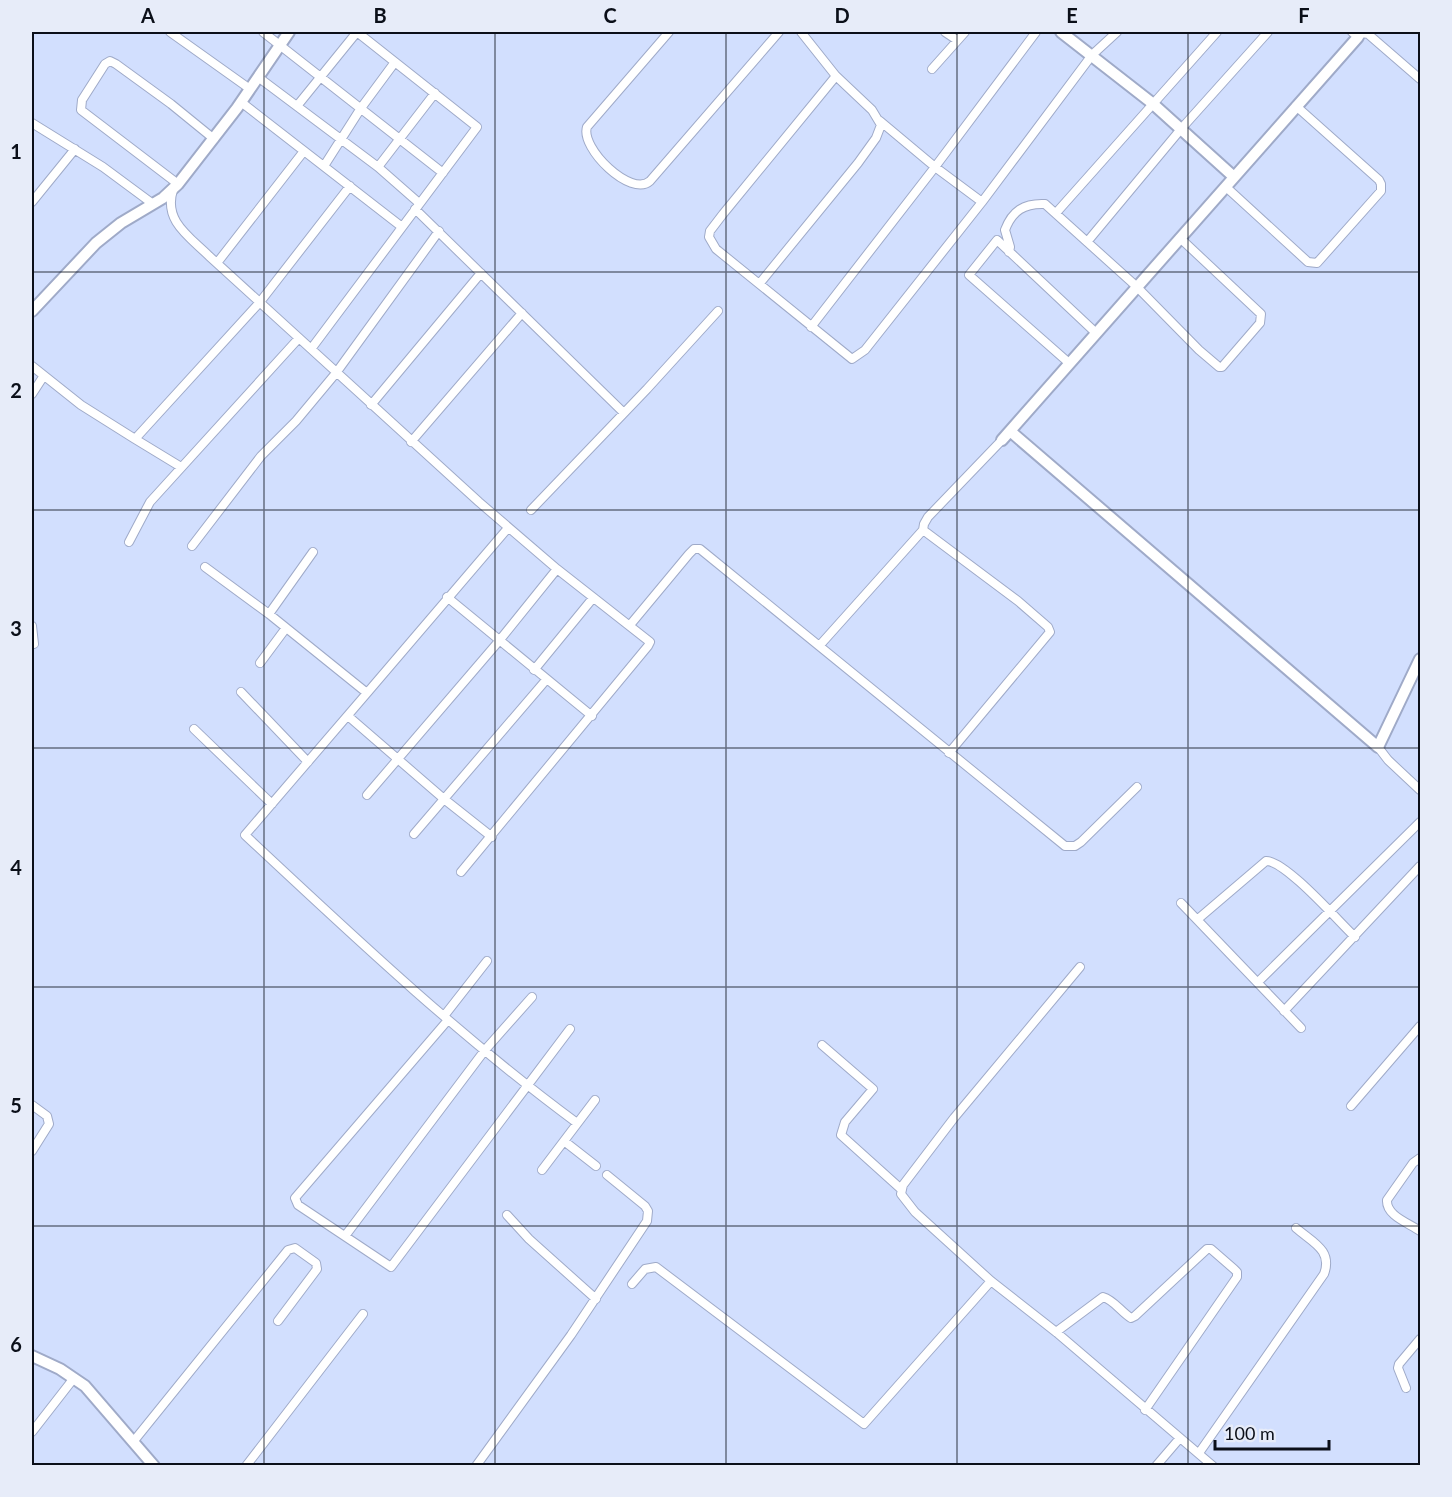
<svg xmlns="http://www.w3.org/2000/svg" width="1452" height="1497" font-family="Lato,sans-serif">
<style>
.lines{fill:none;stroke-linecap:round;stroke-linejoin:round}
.street-casing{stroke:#9faac8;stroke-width:10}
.secondary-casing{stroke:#9faac8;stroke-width:14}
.street{stroke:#fff;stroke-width:8}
.secondary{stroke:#fff;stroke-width:10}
.grid{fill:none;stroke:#0b0f19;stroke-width:1.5;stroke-opacity:0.55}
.neatline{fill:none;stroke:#0b0f19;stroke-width:2}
.grid-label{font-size:20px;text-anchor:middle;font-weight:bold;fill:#0b0f19}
</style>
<rect width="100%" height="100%" fill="#d2dffe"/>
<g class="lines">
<defs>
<path id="street" d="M170,32l80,57
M263,32l180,141
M669,32l-82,95c-7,21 44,71 63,54l129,-149
M945,32l12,8
M1352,32l6,5 5,-4 5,1 52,45
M932,69l33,-37
M836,76l-113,138 -13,17 -1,6 7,12 136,110 13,-9 117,-148 110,-147 25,-23
M258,77l120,90 41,36
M241,102l161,125
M297,106l60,-74
M880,121l55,46 47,35
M32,123l71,44 50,37
M324,166l37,-58 34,-46
M378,167l57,-74
M178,184l-97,-74 1,-10 23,-36 5,-3 6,3 55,40 43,35
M1226,187l82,75 9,1 64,-72v-7l-2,-4 -83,-74
M173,190c-10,31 17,47 36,66l270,246 78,67 93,73 -2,4 -187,226
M32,202l43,-53
M415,209l209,204
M1056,213l161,-181
M1087,242l94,-113 87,-97
M1009,252l1,-5 -5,-17c7,-19 19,-27 40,-26l91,82 63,64 20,17h3l38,-44 1,-9 -81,-76
M217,263l87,-112
M760,283l98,-120 18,-25 5,-13 -9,-15 -36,-34 -35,-44
M811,327l124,-160 101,-135
M311,349l166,-222 -120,-95
M1069,363l-100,-88 28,-35 98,92
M32,366l49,39 54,34
M32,394l11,-17
M371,405l110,-132
M411,442l111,-129
M181,467l-46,-28 125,-137 90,-116
M531,510l116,-121 71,-78
M923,530l95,71 30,26 2,5 -101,121
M129,542l21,-40 149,-164
M192,546l69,-90 35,-35 40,-48 103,-142
M205,567l64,47 98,79 -122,142c107,100 214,201 332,288
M447,597l145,119
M269,614l44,-62
M630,625l59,-71 5,-5h6l365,297h10l6,-4 56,-55
M32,626l2,18
M820,645l103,-115 1,-6 4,-7 74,-77
M260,663l26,-35
M534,670l59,-72
M241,692l67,70
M367,693l141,-165
M348,716l96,83 48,38
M194,729l78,75
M1378,747l10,13 32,30
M367,795l132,-154 58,-72
M414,834l132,-154
M1181,903l120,125
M1198,919l68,-58c19,-1 73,61 89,76
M1080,967l-126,151 -51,67 -2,9 14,18 76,69 65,51 157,134
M1258,982l162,-160
M1284,1011l136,-145
M444,1016l43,-55
M448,1020l-153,178 3,7 93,62 179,-238
M822,1045l51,44 -28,33 -4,13 60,54
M32,1105l15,11 2,8 -17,27
M1351,1106l69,-80
M564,1141l32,25
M1420,1158l-7,5 -26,37c-1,16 22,23 33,31
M542,1170l53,-70
M507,1215l22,24 67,60
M345,1236l140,-186 47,-53
M632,1284l13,-15 11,-2 208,157 127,-143
M1056,1332l47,-35c11,3 18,15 28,21l4,-2 72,-67h4l23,20 3,3v5l-92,133
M1406,1388l-8,-20 1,-4 21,-25
M32,1432l42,-54
M133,1442l155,-192 7,-2 21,15 1,6 -39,52
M1199,1453l125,-179c9,-24 -12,-32 -28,-46
M246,1466l117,-152
M476,1466l95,-131 76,-114 1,-10 -3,-5 -38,-31
M1156,1466l24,-28"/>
<path id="secondary" d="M1061,32l91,71 82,74
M32,311l64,-68 25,-20 42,-25 15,-14 59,-76 52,-76
M1010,431l368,316 42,-88
M1002,440l356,-403
M32,1356l28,13 25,17 69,80"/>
</defs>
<!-- street casing -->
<use href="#street" class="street-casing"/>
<!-- secondary casing -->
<use href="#secondary" class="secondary-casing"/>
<!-- street -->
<use href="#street" class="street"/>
<!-- secondary -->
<use href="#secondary" class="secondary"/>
</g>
<!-- grid -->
<path class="grid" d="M264,32v1434M495,32v1434M726,32v1434M957,32v1434M1188,32v1434M32,272h1388M32,510h1388M32,748h1388M32,987h1388M32,1226h1388"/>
<!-- border -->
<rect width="1452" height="1497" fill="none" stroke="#e7ecf9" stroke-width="66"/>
<!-- scale -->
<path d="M1215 1440v9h114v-9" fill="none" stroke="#0b0f19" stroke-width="3"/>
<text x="1224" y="1440" font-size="18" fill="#0b0f19" stroke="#e7ecf9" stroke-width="4.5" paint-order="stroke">100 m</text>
<rect x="33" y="33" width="1386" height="1431" class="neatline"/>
<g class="grid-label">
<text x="148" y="23">A</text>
<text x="380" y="23">B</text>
<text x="610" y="23">C</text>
<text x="842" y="23">D</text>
<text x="1072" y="23">E</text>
<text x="1304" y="23">F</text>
<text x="16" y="159">1</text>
<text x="16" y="398">2</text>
<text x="16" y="636">3</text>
<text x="16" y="875">4</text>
<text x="16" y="1113">5</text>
<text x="16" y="1352">6</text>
</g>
</svg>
